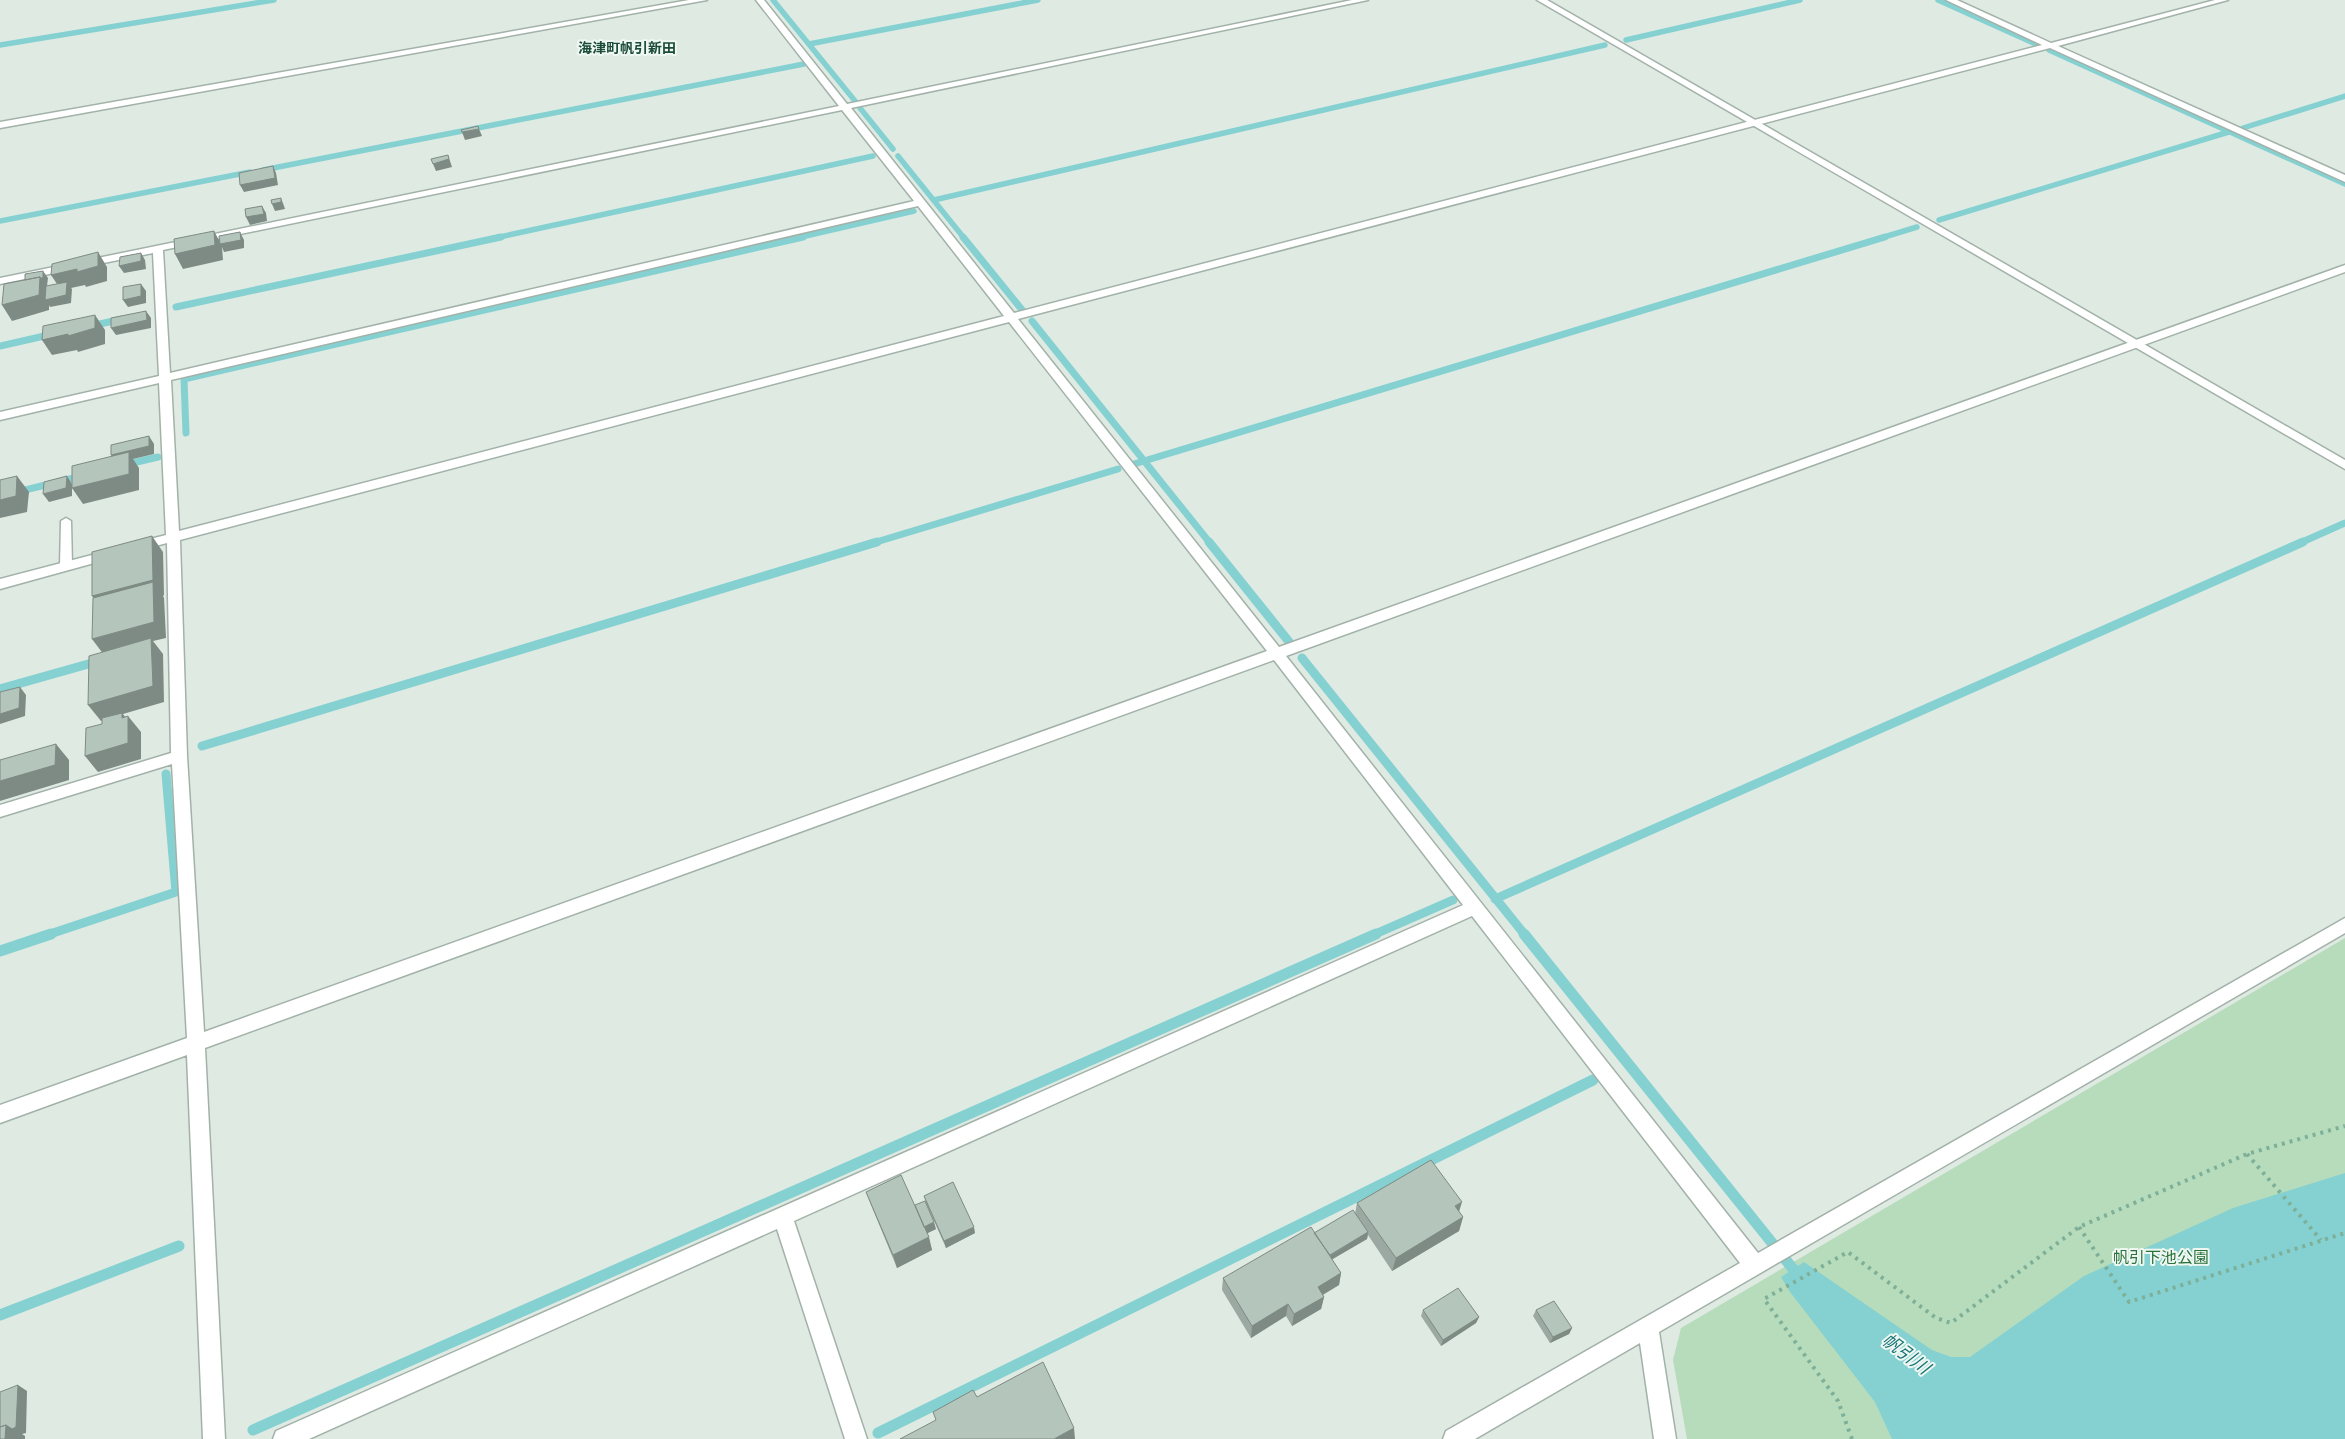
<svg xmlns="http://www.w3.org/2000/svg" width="2345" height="1439" font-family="'Noto Sans','Noto Sans JP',sans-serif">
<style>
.green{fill:#b7dcbb}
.water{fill:#85d1d1}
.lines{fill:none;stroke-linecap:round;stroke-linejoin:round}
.stream-far3{stroke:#85d1d1;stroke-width:5.5}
.stream-far2{stroke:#85d1d1;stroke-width:7}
.stream-far1{stroke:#85d1d1;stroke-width:9}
.stream{stroke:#85d1d1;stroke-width:11}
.service-casing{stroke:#a2b2a9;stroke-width:3}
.minor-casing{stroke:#a2b2a9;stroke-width:3}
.tertiary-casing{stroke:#a2b2a9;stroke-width:3}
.path{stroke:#7eaf98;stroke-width:4;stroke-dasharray:3 5;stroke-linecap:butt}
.service{fill:#fff;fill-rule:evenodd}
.minor{fill:#fff;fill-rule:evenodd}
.tertiary{fill:#fff;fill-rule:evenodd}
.wall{fill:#9ba9a2}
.shaded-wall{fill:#7e8a84}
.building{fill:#b4c5bc;stroke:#7e8a84}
.labels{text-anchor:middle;stroke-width:4;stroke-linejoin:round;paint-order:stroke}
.far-quarter-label{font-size:14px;font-weight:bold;fill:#1b4c39;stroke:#eff7f2}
.near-park-label{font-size:16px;fill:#29723a;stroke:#eff7f2}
.near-water-label{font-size:18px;font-style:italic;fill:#197577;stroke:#eff7f2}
</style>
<rect width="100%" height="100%" fill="#dfeae3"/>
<!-- green -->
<path class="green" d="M2345,938v501h-658l-14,-79 8,-32z"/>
<!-- water -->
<path class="water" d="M2345,1173v266h-453l-17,-37 -85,-110 -9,-15 23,-15 128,88 19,7h19l114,-81 149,-68z"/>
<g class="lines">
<!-- stream-far3 -->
<path class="stream-far3" d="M773,0l82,101
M1938,0l100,45
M1626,40l174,-40
M809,44l229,-44
M0,45l274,-45
M2049,50l296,134
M860,108l33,41
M2243,128l102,-32
M898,156l66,82
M263,170l541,-106
M934,200l671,-155
M1939,220l293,-89
M0,221l250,-49
M495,238l378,-82
M797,238l117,-27
M1881,238l36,-11"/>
<!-- stream-far2 -->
<path class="stream-far2" d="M963,237l60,74
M176,307l325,-70
M1032,321l178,222
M91,326l31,-7
M0,346l53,-12
M186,433l-2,-54 619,-142
M1134,464l751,-227
M124,465l34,-8
M0,496l82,-20
M873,543l245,-74
M2300,543l45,-20"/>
<!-- stream-far1 -->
<path class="stream-far1" d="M1209,542l81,101
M1302,658l223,277
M0,689l99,-28
M202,746l675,-204
M1495,899l808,-357
M47,935l129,-43 -10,-118
M1373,935l80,-35"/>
<!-- stream -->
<path class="stream" d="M1524,934l269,335 8,6
M0,951l51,-17
M0,1315l179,-69
M253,1430l1123,-496
M878,1433l715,-353"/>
<defs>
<path id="service" d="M66,518l5,3 1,45 -6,4 -6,-4 1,-45z"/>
<path id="minor" d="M689,0h18l-707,128v-6z
M756,0h8l83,104 505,-104h16l-517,108 163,205 1028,-268 -96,-45h11l94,43 164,-43h13l-170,46 287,129v7l-295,-134 -1032,271 261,328 1066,-382v7l-1059,384 472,597 587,-335v15l-686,399 17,107h-22l-14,-96 -165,96h-32l3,-8 294,-168 -268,-347 -678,305 73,218h-22l-68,-210 -468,210h-36l3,-8 1187,-526 -189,-245 -1069,388 20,391h-22l-16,-384 -187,68v-18l187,-67 -15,-274 -172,53v-12l171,-52 -4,-210 -31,8 -7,-4 2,-3 35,-9 -7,-152 -159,37v-8l159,-36 -6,-123 -153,31v-6l839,-172zM842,110l72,91 -744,172 -7,-123zM918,206l86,110 -825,215 -8,-151zM1009,322l258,329 -1063,381 -17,-276 -7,-216z
M111,550l7,4 -2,3 -116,32v-10z"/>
<path id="tertiary" d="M1537,0h10l798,460v9z"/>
</defs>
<!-- service casing -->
<use href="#service" class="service-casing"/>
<!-- minor casing -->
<use href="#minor" class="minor-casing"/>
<!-- tertiary casing -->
<use href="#tertiary" class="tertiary-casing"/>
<!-- path -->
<path class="path" d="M2247,1154l74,86
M2079,1227l50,75 216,-69
M1852,1439l-14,-38 -74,-102 84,-47 88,66 15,5 128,-96 168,-73 98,-28"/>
<!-- service -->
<use href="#service" class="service"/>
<!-- minor -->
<use href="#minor" class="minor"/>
<!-- tertiary -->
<use href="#tertiary" class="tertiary"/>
</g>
<!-- wall -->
<path class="wall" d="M866,1192l49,15 21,22 -9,4 5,17 -35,18 -26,-63z
M924,1196l51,37 -29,15 -20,-45z
M1357,1203l102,8 4,6 -4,14 -67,40 -24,-36 -1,4 -35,20 9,14 -2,12 -16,10 1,2 -3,12 -29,17 -6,-10 -35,22 -29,-48 1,-12 132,-64z
M1423,1310l56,7 -3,6 -35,23 -20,-30z
M1536,1310l36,18 -3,6 -19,9 -17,-27z"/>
<!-- shaded-wall -->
<path class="shaded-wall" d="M479,129l3,7 -17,4 -3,-8z
M448,155l4,12 -16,4 -3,-7z
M273,166l3,7 2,12 -34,7 -4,-7z
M281,198l3,8 1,3 -10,2 -3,-7z
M262,206l4,7 1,8 -17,4 -4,-8z
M214,231l7,13 19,-12 4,8v8l-20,4 -2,-5 1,13 -40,9 -8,-15z
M98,252l9,15v14l-21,6 -1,-2 -14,3 1,1 -1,14 -21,4 -1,-2v5l-37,11 -10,-16 29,-16 12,-18 5,7 -1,8 14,4 -10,-15z
M141,253l4,7 1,9 -22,4 -5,-7z
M141,284l5,7v12l-18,4 -5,-7z
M146,311l5,7v10l-35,7 -5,-7z
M95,315l10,15v14l-27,8 -1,-2 -25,5 -10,-15z
M149,436l5,8v10l-21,5 6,9v22l-56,14 -11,-16v8l-23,6 -6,-8 24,-18 5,8 44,-21 -5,-8z
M17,476l12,16 -2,20 -27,6v-18z
M152,536l11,16 1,43 -1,1 1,2 2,40 -13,3 10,13 1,48 -41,12 5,7v-5l13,16v27l-43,13 -13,-16 37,-38v-3l-21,6 -13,-16 16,-50 -12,-16 11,-27 -11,-16z
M20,687l6,8 -1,21 -25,8v-10z
M56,744l13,16v20l-69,21v-20z
M1462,1202l-4,13 -3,-9z
M1463,1217l-4,14 -67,40 4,-13z
M934,1222l2,7 -10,5 -2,-7z
M974,1227l1,6 -29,15 -2,-7z
M1368,1232l-1,7 -41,24 2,-6z
M929,1237l3,13 -35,18 -4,-13z
M1341,1273l-2,12 -24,14 3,-12z
M1324,1297l-3,12 -29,17 2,-12z
M1288,1304l-2,12 -35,22 1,-12z
M1479,1317l-3,6 -35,23 2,-6z
M1572,1328l-3,6 -19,9 3,-6z
M18,1385l9,6 -1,42 -4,1 3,2v3h-25l6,-14z
M1074,1428l1,11h-21z"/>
<!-- building -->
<path class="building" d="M478,126l1,3 -17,3 -1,-2z
M448,155l1,4 -16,5 -2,-5z
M273,166l2,12 -35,7 -1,-12z
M281,198v4l-9,2 -1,-4z
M262,206l2,8 -18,3 -1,-8z
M214,231l1,14 -40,9 -1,-15z
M240,232l1,8 -21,4 -1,-8z
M98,252v14l-21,6v-3l-26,6 1,-11z
M141,253v8l-22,5 1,-9z
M43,271v7h-2l-1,-1 -15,3v-6z
M40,277l-1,18 -37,10 2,-21z
M67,282l-1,13 -21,5 1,-14z
M141,284v12l-18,4v-13z
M146,311l1,9 -36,8v-10z
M95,315v13l-27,8v-2l-26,6 1,-14z
M149,436v10l-38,9v-10z
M129,452v22l-57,14v-22z
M17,476l-1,20 -16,4v-20z
M67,476l-1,12 -23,6 1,-12z
M152,536l1,44 -61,16v-44z
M153,582l1,40 -62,17 1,-41z
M151,638l2,48 -65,19 1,-49z
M20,687l-1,21 -19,6v-22z
M122,713v5l6,-2v27l-43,13 1,-28 16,-4v-6z
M56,744l-1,21 -55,16v-21z
M1431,1160l31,42 -7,4 8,11 -67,41 -39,-55z
M901,1175l28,62 -36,18 -27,-63z
M953,1182l21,45 -30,14 -20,-45z
M925,1201l9,21 -10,5 -9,-22z
M1353,1210l15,22 -38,23 -16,-22z
M1311,1227l30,46 -23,14 6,10 -30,17 -6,-10 -36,22 -29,-48z
M1458,1288l21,29 -36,23 -20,-30z
M1554,1301l18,27 -19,9 -17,-27z
M1043,1362l31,66 -20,11h-154l36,-19 -3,-8 40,-22 4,7z
M18,1385l-2,42 -4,2 -6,-4 -6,2v-35z
M6,1425l-1,14h-5v-12z"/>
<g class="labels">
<!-- far-quarter labels -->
<g class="far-quarter-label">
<text x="627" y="53">海津町帆引新田</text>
</g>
<!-- near-park labels -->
<g class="near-park-label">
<text x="2161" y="1263">帆引下池公園</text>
</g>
<!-- near-water labels -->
<g class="near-water-label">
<text transform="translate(1906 1354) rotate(37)" y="6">帆引川</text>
</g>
</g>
</svg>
